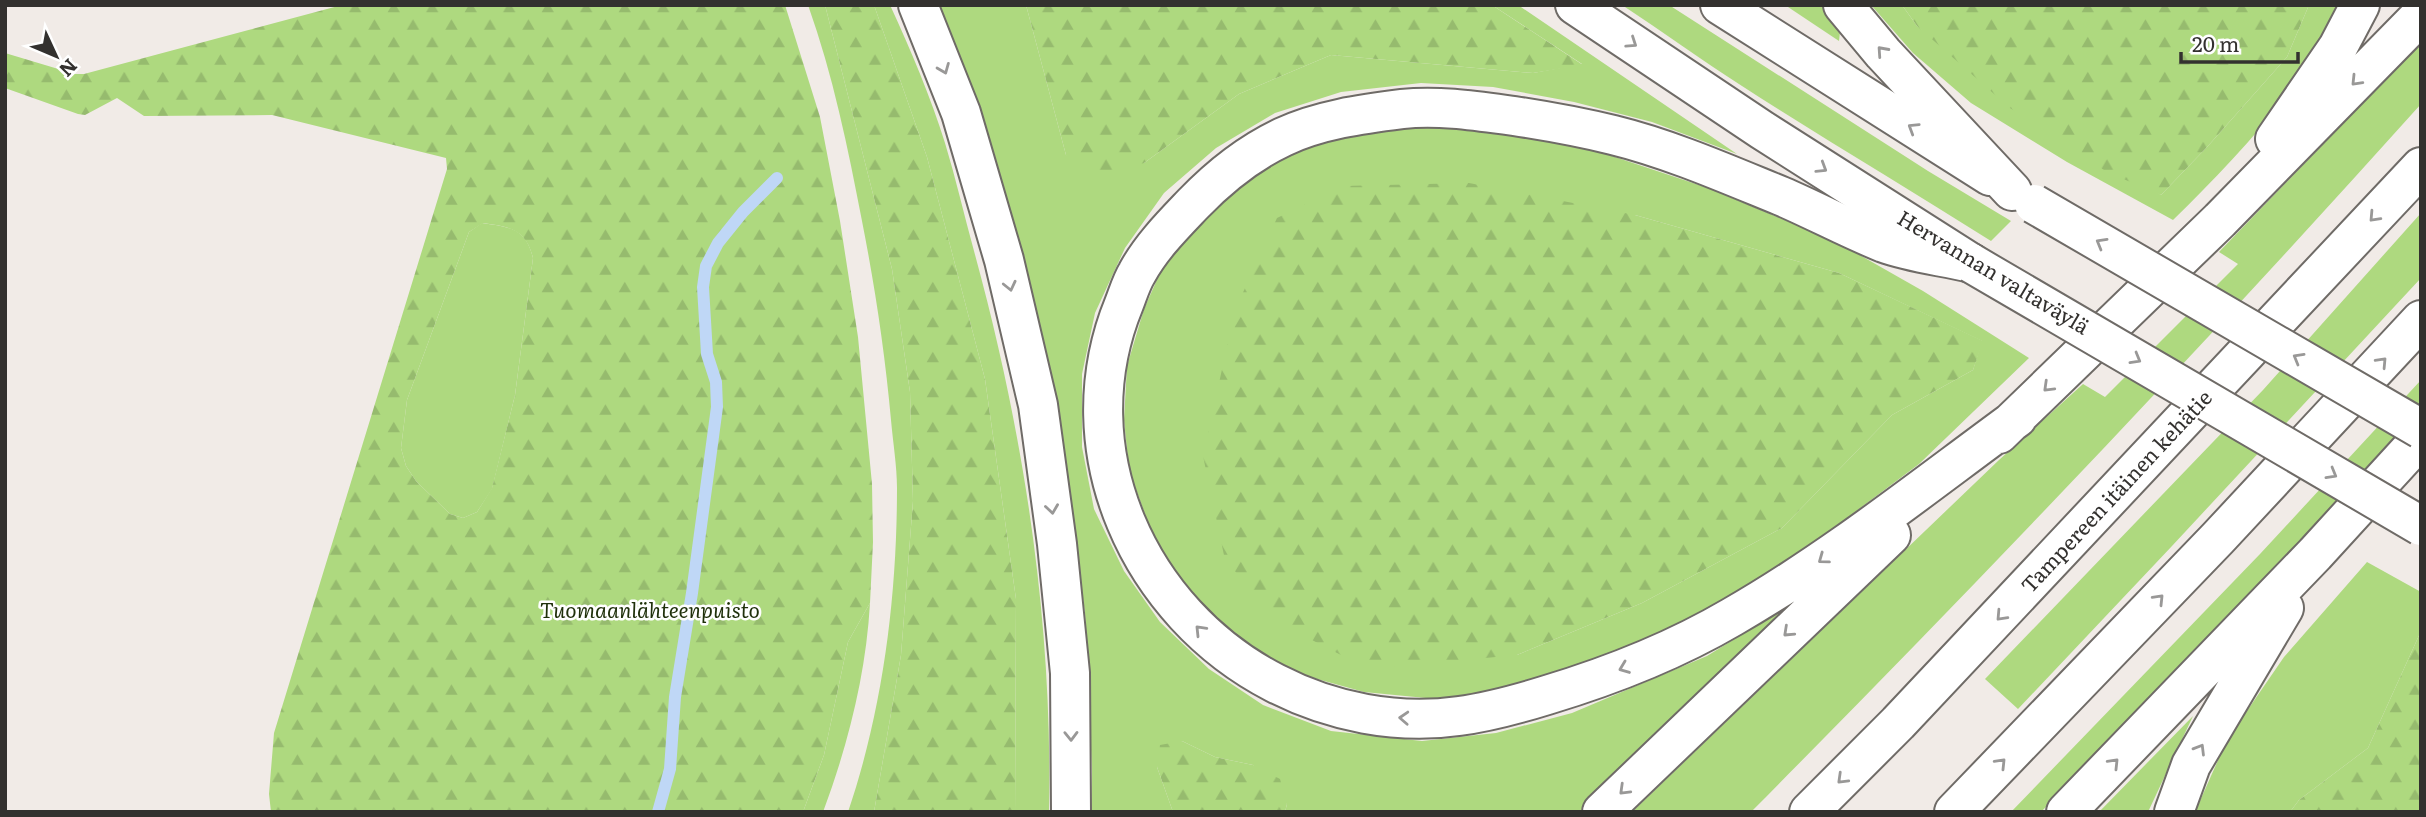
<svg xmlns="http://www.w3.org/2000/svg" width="2426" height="817" font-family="Literata,serif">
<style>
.green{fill:#aed97f;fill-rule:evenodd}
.forest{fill:url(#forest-firs);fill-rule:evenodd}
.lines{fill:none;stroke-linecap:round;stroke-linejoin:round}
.stream{stroke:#bfd7f6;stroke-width:12}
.trunk-casing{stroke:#6f6b67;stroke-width:42}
.motorway-casing{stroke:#6f6b67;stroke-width:42}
.trunk{stroke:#fff;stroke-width:38}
.motorway{stroke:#fff;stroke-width:38}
.trunk-bridge-casing{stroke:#6f6b67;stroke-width:42;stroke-linecap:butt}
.trunk-bridge{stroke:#fff;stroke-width:38}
.oneway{stroke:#999897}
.labels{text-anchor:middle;stroke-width:5;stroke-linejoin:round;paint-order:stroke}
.street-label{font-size:21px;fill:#33312f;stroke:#fff}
.park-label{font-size:21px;font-style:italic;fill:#1f300a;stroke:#fff}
</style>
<defs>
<pattern id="forest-firs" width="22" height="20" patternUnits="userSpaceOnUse" patternTransform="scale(1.75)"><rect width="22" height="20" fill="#aed97f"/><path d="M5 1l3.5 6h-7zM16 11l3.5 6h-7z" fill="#96bb6e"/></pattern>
</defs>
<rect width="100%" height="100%" fill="#f1ebe7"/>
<!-- green -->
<path class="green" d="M808,5h17l67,264 18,123 3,109 -12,154 -27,157h-26c35,-103 49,-215 49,-324 0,-22 -4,-45 -6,-68 -6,-67 -16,-133 -29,-199 -14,-73 -29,-146 -54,-216z
M874,5h16c20,43 41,93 55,138 11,36 19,72 29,108 50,182 79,371 75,561h-34l1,-213 -31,-220 -58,-222z
M936,5h90l40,150 78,8 95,-69 92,-39 202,18 49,-9 -90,-59h26l219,149 -85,-32 -78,-20 -81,-15 -72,-4 -80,9 -66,21 -59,35 -52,45 -39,55 -30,65 -13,61v73l12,62 30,62 36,51 49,47 54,36 68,26 91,10 74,-8 76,-20 135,-57 112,-69 -240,225h-294l2,-8 -34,-39 -38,-8 -33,-16 -25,26 16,45h-82l1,-40 -7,-159 -18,-131z
M1622,5h47l259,166 83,50 -20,20c-82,-52 -167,-102 -249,-155 -41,-26 -80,-55 -120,-81z
M1785,5h37l18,27 -1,9z
M1871,5h31l15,21 244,169 47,-49 79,-89 22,-52h32c-35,80 -106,154 -168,215l-106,-58 -96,-59 -58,-50z
M2421,43v61c-217,242 -441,477 -670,708h-119l367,-352 84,-76 22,13 133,-133 -19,-12z
M1449,124l148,27 111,37 127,53 88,50 106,67 -110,106 -100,75 -96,63 -96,50 -112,36 -79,11 -72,-7 -65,-18 -51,-27 -36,-28 -33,-40 -29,-51 -21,-58 -5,-50 3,-54 17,-57 23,-52 40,-46 47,-36 53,-30 65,-17zM1635,215l204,58 143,68 -9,29 -81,45 -110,113 -140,75 -125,52z
M2421,213v65l-249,268 -154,163 -33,-30 278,-289z
M482,223c28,4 44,5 51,35l-18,137 -23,94 -15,23 -14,6 -13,-4 -34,-33 -10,-15 -5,-18 6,-48 62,-168z
M2421,380v31l-146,159 -234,242h-30l249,-258z
M2367,562l54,30v39l-53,117 -69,52 -9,12h-95l32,-72 57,-83z
M870,603c-4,71 -22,142 -47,209h-20l21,-57 24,-113z
M2193,716l-45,96h-49z"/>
<!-- forest -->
<path class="forest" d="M342,5h443l35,112 20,104 18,116 14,147 1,58 -3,61 -22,39 -24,113 -21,57h-532l-2,-18 5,-61 173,-564 -1,-11 -174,-43 -128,1 -27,-18 -32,17 -7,-1 -73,-26v-35l70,21h9zM483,223c27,4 43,6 50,35l-18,137 -23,93 -15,24 -14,6 -13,-4 -34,-33 -10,-15 -5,-18 6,-48 62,-168z
M825,5h49l53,152 58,222 31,220 -1,213h-141l27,-157 12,-154 -3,-109 -18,-123z
M1026,5h466l91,60 -50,8 -202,-18 -92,39 -95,69 -49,14 -29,-22z
M1902,5h407l-22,52 -79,89 -47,49 -54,-23 -97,-64 -93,-82z
M1469,183l166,32 204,58 144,68 -10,29 -81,45 -110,113 -140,75 -125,52 -149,14 -85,-44 -58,-65 -22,-104 32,-146 42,-92 66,-32z
M2421,631v181h-131l9,-12 69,-52z
M1182,741l33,16 38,8 27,14 7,25 -2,8h-112l-16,-45 3,-22z"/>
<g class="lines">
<!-- stream -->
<path class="stream" d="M658,812l12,-43 5,-72 17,-104 25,-186 -1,-25 -9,-28 -4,-67 3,-21 12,-23 25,-31 34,-34"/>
<defs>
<path id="trunk" d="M1575,5l187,125 209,133
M1720,5l270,171"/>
<path id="motorway" d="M918,5l43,108 43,147 34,145 19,139 13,129 1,139
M1843,5l40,48 129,138
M2275,139l63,-92 22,-42
M1971,263c-29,-7 -60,-10 -87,-20 -35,-14 -68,-32 -103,-47 -54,-22 -111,-47 -168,-61 -33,-8 -66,-14 -99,-19 -37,-5 -75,-11 -112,-7 -40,5 -83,11 -119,28 -34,16 -64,40 -90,67 -20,21 -42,43 -56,69 -6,10 -9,21 -13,31 -60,146 15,309 151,379 56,29 122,42 184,33 30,-4 59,-12 88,-21 63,-19 127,-44 185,-78 101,-58 192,-131 285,-199
M1999,434l221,-214 201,-205
M1602,812l289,-277
M1809,812l89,-89 523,-556
M1954,812l264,-274 203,-218
M2066,812l249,-258 106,-116
M2174,812l17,-47 93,-157"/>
</defs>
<!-- trunk casing -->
<use href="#trunk" class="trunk-casing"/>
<!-- motorway casing -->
<use href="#motorway" class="motorway-casing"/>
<!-- trunk -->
<use href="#trunk" class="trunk"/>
<!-- motorway -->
<use href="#motorway" class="motorway"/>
<defs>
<path id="trunk-bridge" d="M2034,204l387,225
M1971,263l450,263"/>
</defs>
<!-- trunk-bridge casing -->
<use href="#trunk-bridge" class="trunk-bridge-casing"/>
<!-- trunk-bridge -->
<use href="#trunk-bridge" class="trunk-bridge"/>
</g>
<!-- one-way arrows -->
<defs><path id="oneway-chevron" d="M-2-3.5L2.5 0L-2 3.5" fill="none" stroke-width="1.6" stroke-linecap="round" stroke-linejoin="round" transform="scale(1.75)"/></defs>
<g class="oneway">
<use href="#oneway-chevron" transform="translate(1632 43) rotate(34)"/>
<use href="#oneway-chevron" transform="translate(1882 51) rotate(-132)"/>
<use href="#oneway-chevron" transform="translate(944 69) rotate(68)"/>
<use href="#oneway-chevron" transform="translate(2356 81) rotate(134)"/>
<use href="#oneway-chevron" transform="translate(1913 128) rotate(-148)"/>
<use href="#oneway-chevron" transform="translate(1822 168) rotate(32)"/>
<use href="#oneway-chevron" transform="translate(2374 217) rotate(133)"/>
<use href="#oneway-chevron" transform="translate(2101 243) rotate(-150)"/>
<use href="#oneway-chevron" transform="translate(1010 286) rotate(77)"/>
<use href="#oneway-chevron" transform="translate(2298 358) rotate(-150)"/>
<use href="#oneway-chevron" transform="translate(2136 359) rotate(30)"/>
<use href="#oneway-chevron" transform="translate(2382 362) rotate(-47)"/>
<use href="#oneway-chevron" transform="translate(2048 387) rotate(136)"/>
<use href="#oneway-chevron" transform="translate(2332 474) rotate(30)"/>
<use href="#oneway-chevron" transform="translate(1052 509) rotate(82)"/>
<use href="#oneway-chevron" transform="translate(1823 559) rotate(144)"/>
<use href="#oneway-chevron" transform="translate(2159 599) rotate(-46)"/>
<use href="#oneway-chevron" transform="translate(2001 616) rotate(133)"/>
<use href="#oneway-chevron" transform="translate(1200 630) rotate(-134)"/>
<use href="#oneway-chevron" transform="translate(1788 632) rotate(137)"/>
<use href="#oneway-chevron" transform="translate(1624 668) rotate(159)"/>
<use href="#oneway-chevron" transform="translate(1404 718) rotate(-177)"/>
<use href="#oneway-chevron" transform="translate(1071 736) rotate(89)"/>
<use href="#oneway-chevron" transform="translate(2200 749) rotate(-59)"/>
<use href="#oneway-chevron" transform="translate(2001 763) rotate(-46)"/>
<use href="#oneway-chevron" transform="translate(2114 763) rotate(-46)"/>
<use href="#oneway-chevron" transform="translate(1842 779) rotate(136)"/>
<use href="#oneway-chevron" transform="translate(1624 790) rotate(136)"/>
</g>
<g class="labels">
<!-- street labels -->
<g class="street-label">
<text transform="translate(1993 273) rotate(31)" y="7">Hervannan valtaväylä</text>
<text transform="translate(2117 492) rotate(-47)" y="7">Tampereen itäinen kehätie</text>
</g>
<!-- park labels -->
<g class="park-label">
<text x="650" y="618">Tuomaanlähteenpuisto</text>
</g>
</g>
<!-- border -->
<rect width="2426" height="817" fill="none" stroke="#33312f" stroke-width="14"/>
<!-- north arrow -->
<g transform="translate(56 56) rotate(134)" stroke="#ffffff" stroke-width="5" paint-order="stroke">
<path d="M0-5L12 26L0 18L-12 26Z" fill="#33312f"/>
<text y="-10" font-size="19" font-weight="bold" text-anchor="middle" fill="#33312f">N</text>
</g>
<!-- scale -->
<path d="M2181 52v10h117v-10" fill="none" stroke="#33312f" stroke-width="3.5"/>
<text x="2192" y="52" font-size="21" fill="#33312f" stroke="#ffffff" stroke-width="5" paint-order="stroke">20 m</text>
</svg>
